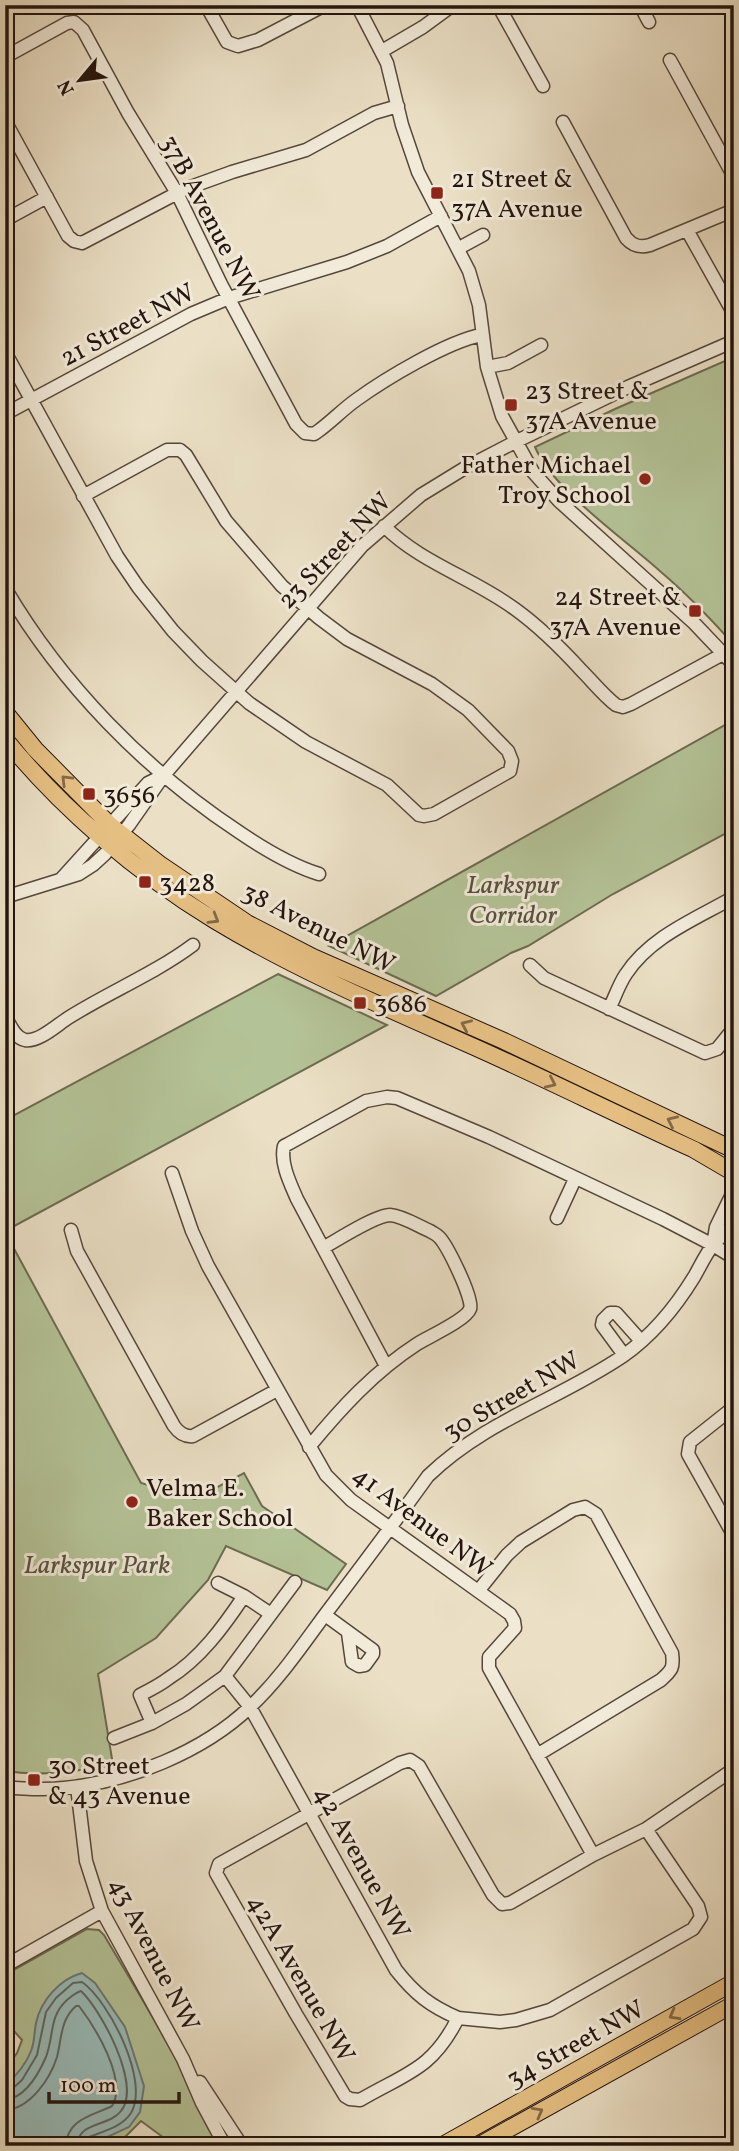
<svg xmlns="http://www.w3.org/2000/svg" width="739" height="2151" font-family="Vollkorn,serif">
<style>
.green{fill:#b4c397;stroke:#6c6c52;stroke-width:2}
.water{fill:#99bcba;stroke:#6a7975;stroke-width:2}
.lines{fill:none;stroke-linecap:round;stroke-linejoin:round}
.shore{stroke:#5e6864;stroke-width:2}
.minor-casing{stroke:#56473c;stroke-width:15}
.major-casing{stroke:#24140e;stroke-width:18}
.minor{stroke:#f2ebda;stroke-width:12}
.major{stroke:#e6c083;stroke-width:16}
.oneway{stroke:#856a48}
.poi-dot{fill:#8f2418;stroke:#f2ebda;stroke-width:2.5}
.labels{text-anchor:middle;stroke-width:6;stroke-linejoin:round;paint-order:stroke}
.poi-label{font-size:26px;fill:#24140e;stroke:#f2ebda;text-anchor:start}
.street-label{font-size:26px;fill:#24140e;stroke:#f2ebda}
.park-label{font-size:26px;font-style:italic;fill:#56513e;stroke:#f2ebda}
</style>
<rect width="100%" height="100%" fill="#ebe0c6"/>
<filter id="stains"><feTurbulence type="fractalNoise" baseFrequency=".00286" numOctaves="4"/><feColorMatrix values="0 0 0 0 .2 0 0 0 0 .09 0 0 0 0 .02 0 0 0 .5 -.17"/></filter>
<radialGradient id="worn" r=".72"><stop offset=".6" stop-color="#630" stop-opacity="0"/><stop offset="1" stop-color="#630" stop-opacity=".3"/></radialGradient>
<!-- green -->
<path class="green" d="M734,357v288c-23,-26 -47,-51 -73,-73 -35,-32 -108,-82 -126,-125l80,-38z
M734,720v109l-121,65 -85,52 -17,7 -75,43 -107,-50z
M278,974l109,51 -382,206v-111z
M5,1232l136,251 54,16 49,-26 18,33 84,58 -19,26 -101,-44 -18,34 -52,58 -58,36 15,91c-36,6 -71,12 -108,6z
M87,1929l12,1 5,5c40,68 84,137 113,211h-42l-34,-25 -18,18 -11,7h-107v-77l12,-16 5,-13 -17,-19v-46z"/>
<!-- water -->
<path class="water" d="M82,1973l13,10 30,44 19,59 -4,26 -11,15 -41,19h-83v-60c11,-10 21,-22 26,-35 4,-10 3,-19 5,-28 5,-23 24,-44 46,-50z"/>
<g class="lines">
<!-- shore -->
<path class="shore" d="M5,2091l7,-2 10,-9 15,-25 9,-43 10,-14 17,-15 9,-1c27,19 68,99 49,131 -9,14 -27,18 -42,24l-3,9
M5,2100c20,-2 34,-27 41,-43 8,-21 3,-41 21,-57 5,-4 8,-7 14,-9 20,19 61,94 40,120 -12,16 -43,10 -44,35
M5,2110c25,-1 45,-31 52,-53 5,-19 3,-37 19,-51h3c16,21 49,74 33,100 -20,10 -45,13 -46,40"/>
<defs>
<path id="minor" d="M206,5l21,37 11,4 20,-6 67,-35
M357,5l30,58 15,62 16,47 51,99 10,34 8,62 15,49 31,56 26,29 135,122 40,42
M498,5l45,81
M640,5l9,17
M382,51l41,-24 30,-22
M5,57l62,-34 7,-1 9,8 45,83 49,80 44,91 75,140 9,9 9,1 3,-2c14,-10 25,-22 39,-32 29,-21 92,-59 126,-65
M670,60l64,117
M5,121l63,115 6,5 8,2 103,-54 47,-17 74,-22 68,-37 24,-7
M563,122l63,116c7,8 14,10 24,7l84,-35
M5,220l42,-23
M687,230l47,84
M459,248l24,-13
M5,352l112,204 21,31 35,44 29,30 47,42 57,39 81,43 32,30 5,1 10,-2 76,-43 2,-10 -4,-10 -40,-41 -36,-26 -85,-45 -28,-21 -37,-32 -56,-65 -40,-66 -6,-5h-13l-84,46
M487,367l21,-4 33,-18
M5,414l186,-100 38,-16 118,-36 40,-16 54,-30
M384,526c37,37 89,52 131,83 25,18 46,39 67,62 11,11 21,24 34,34l7,2 8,-3 92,-50
M5,588c57,97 140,182 234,244 25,17 51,33 80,42
M62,878l86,-95 16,-8
M5,897l74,-23 14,-9 12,-11 24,-29 35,-50 198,-229 59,-51 44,-27 50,-26 113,-55 106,-46
M530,965l14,13 161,75 12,-4 17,-21
M609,1009c6,-12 10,-25 17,-35 25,-38 70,-55 108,-77
M5,1016c5,9 10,22 20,24 14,2 32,-15 43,-22 41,-26 86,-44 125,-73
M172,1173l20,58 16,35 118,209 25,25 159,114 4,7 1,7 -26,29v11l104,187
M557,1218l18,-39
M71,1230l6,21 97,175c5,7 11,11 19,10l84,-46
M713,1245l3,-18 18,-37
M624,1355l-22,-30 1,-5 7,-7h6l25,28
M386,1366l-89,-167c-7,-16 -17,-36 -13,-53l4,-2 78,-43 21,-4 10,1 92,39 174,82 50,26 21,13
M734,1407l-44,35 -2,12 46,82
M309,1447c32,-39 65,-75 108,-103 11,-7 49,-24 53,-35 4,-10 -23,-64 -31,-72 -3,-3 -6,-4 -9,-6 -12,-5 -27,-15 -40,-16 -14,0 -53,25 -67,33
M218,1583l26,13
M479,1590l28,-35 14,-13 52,-32 12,-3 11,7 76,139c2,15 0,17 -11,27l-124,75
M271,1614l-27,-18c-20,30 -44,63 -75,82 -9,7 -19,12 -29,17l12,28 34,-19 39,-28 70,-94
M325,1615l48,35v4l-8,11 -6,1 -7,-4 -4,-29
M225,1676l25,31 146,263c19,24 34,36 62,48
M114,1738l38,-15
M5,1787c19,2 39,3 59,1 64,-6 139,-36 186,-81 30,-28 53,-63 77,-95 34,-45 68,-90 101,-136 58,-56 130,-76 195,-120 30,-21 52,-48 71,-79 6,-10 11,-22 19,-32 7,-8 15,-14 21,-24
M77,1787l9,74 16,50 81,148 19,44 23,43
M646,1829l52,77 3,11 -8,12 -143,81 -34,10 -16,2 -42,-4c-26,52 -52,55 -98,82l-10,-1 -5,-3 -49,-82 -80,-141 3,-9 181,-101 10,-3 9,6 74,129 9,9 8,-1 83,-48 53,-26 88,-60
M5,1966l97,-55
M200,2082l42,64"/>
<path id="major" d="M5,712l30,37 75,76 51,40 86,58 66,34 191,84 230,109
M5,739c57,70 132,134 209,181 84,51 177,90 267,130 71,32 141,67 212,99l41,24
M441,2146l293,-164
M478,2146l256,-142"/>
</defs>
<!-- minor casing -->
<use href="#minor" class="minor-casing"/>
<!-- major casing -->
<use href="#major" class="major-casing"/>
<!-- minor -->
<use href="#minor" class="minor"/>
<!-- major -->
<use href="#major" class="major"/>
</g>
<!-- one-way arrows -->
<defs><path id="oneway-chevron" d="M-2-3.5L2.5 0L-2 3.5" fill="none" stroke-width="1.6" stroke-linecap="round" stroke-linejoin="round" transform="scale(1.75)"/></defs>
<g class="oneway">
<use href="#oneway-chevron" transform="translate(66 780) rotate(-135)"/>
<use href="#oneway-chevron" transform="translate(214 919) rotate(31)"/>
<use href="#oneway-chevron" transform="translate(466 1025) rotate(-156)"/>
<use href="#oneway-chevron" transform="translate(551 1083) rotate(25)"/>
<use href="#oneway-chevron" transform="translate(672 1121) rotate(-155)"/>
<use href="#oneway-chevron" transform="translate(674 2015) rotate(151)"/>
<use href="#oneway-chevron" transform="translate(538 2112) rotate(-29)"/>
</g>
<!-- markers -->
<g class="poi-dot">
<rect x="430" y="186" width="14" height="14" rx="3.5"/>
<rect x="504" y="398" width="14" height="14" rx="3.5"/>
<circle cx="645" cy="479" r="7"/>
<rect x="688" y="604" width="14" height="14" rx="3.5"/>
<rect x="82" y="787" width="14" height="14" rx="3.5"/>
<rect x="138" y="875" width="14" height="14" rx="3.5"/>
<rect x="353" y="996" width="14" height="14" rx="3.5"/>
<circle cx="132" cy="1502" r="7"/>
<rect x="27" y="1773" width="14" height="14" rx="3.5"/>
</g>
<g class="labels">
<!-- poi labels -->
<g class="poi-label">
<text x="451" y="187">21 Street &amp;<tspan x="451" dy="30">37A Avenue</tspan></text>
<text x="525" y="399">23 Street &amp;<tspan x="525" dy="30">37A Avenue</tspan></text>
<text x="631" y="473" text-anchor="end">Father Michael<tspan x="631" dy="30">Troy School</tspan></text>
<text x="681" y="605" text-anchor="end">24 Street &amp;<tspan x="681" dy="30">37A Avenue</tspan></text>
<text x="103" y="803">3656</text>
<text x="159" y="891">3428</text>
<text x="374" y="1012">3686</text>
<text x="146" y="1496">Velma E.<tspan x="146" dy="30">Baker School</tspan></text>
<text x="48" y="1774">30 Street<tspan x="48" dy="30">&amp; 43 Avenue</tspan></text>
</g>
<!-- street labels -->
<g class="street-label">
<text transform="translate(211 217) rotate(62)" y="9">37B Avenue NW</text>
<text transform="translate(127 324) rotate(-28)" y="9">21 Street NW</text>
<text transform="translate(334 550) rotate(-46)" y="9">23 Street NW</text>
<text transform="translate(319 927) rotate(27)" y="9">38 Avenue NW</text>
<text transform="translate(511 1395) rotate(-30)" y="9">30 Street NW</text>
<text transform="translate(423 1521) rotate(37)" y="9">41 Avenue NW</text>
<text transform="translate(363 1862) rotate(61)" y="9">42 Avenue NW</text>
<text transform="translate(155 1954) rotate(63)" y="9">43 Avenue NW</text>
<text transform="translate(302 1978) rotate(60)" y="9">42A Avenue NW</text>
<text transform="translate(575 2043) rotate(-29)" y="9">34 Street NW</text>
</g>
<!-- park labels -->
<g class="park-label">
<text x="513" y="893">Larkspur<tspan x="513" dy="30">Corridor</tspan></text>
<text x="97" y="1573">Larkspur Park</text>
</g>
</g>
<!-- margin -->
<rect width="739" height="2151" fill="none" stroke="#ebe0c6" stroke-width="28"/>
<rect x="7" y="7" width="725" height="2137" fill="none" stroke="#24140e" stroke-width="3.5"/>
<rect x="14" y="14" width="711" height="2123" fill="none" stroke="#24140e" stroke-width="2"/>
<!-- north arrow -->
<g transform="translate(80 80) rotate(241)" stroke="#f2ebda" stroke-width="5" paint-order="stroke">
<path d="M0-5L12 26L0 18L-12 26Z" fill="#24140e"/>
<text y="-10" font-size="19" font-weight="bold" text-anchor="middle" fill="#24140e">N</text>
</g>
<!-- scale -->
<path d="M49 2092v10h130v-10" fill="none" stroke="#24140e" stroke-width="3.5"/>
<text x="60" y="2092" font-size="21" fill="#24140e" stroke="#f2ebda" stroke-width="5" paint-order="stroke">100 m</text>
<rect width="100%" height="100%" filter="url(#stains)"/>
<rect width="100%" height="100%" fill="url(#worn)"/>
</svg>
